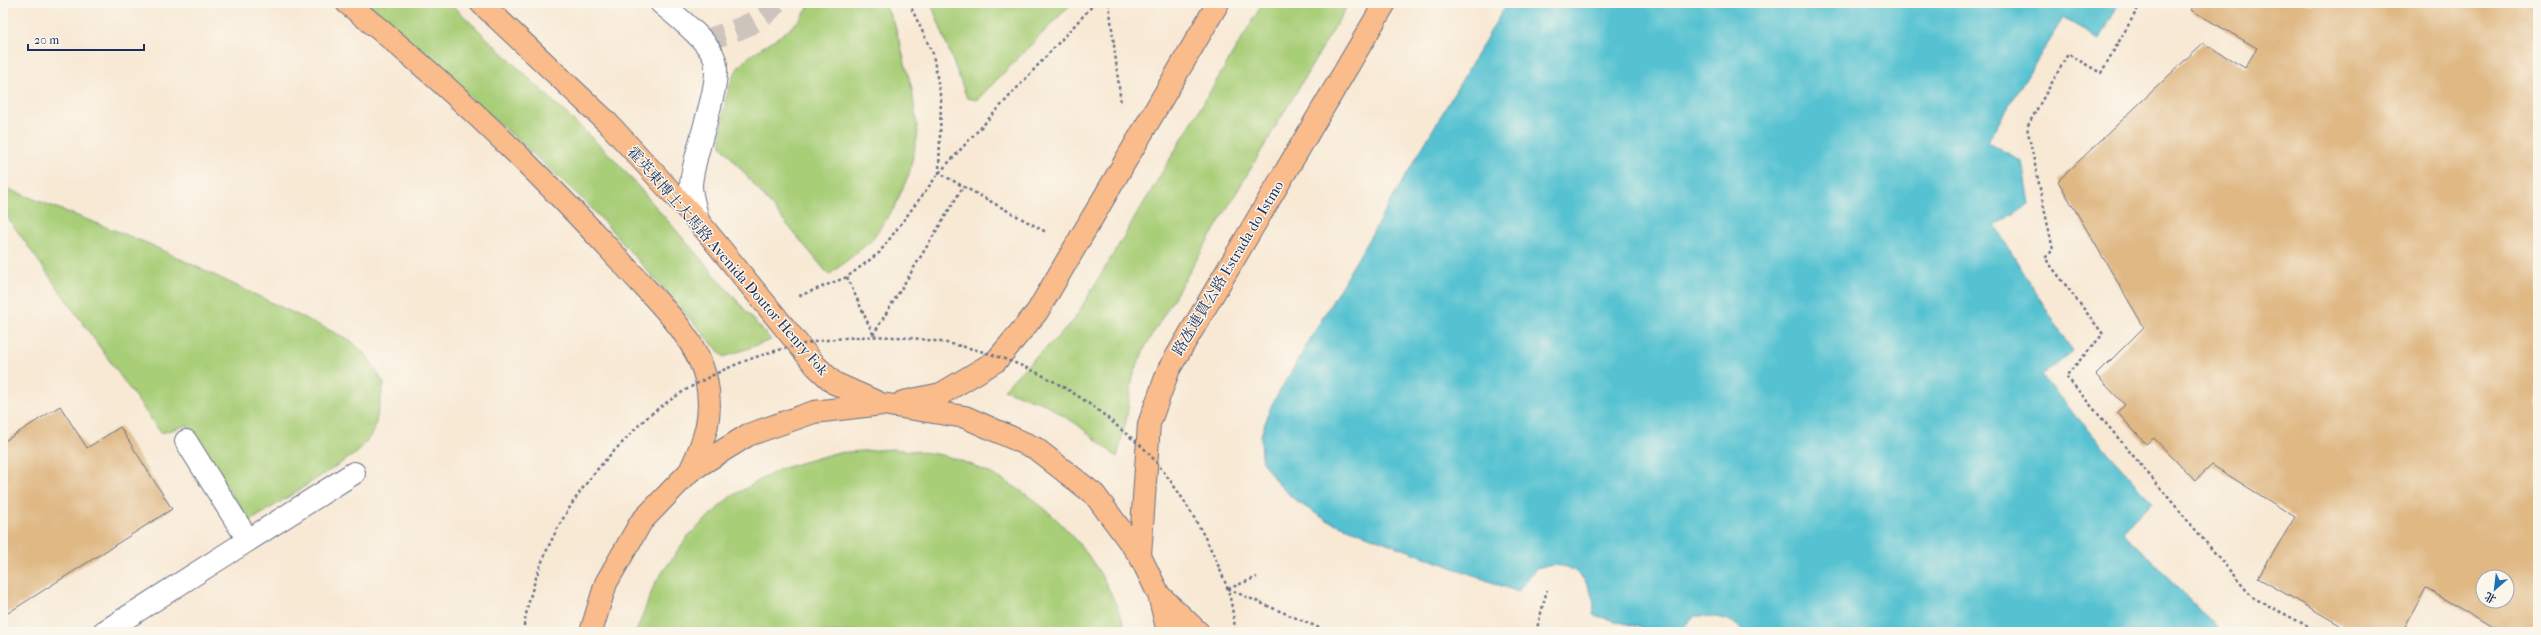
<svg xmlns="http://www.w3.org/2000/svg" width="2541" height="635" font-family="'IM FELL French Canon','Noto Serif SC',serif">
<style>
.green{fill:#a8ce77;stroke:#627e6a}
.water{fill:#57c2d1;stroke:#397898}
.building{fill:#dfb884;fill-rule:evenodd}
.lines{fill:none;stroke-linecap:round;stroke-linejoin:round}
.minor-tunnel{stroke:#ccc4bd;stroke-width:22;stroke-dasharray:22 11;stroke-linecap:butt}
.minor-casing{stroke:#687088;stroke-width:24}
.major-casing{stroke:#687088;stroke-width:24}
.path{stroke:#687088;stroke-width:2.5;stroke-dasharray:3 3;stroke-linecap:butt}
.minor{stroke:#fff;stroke-width:22}
.major{stroke:#f9bc8a;stroke-width:22}
.path-bridge{stroke:#687088;stroke-width:2.5;stroke-dasharray:3 3;stroke-linecap:butt}
.labels{text-anchor:middle;stroke-width:3;stroke-linejoin:round;paint-order:stroke}
.street-label{font-size:15px;fill:#1b2f5e;stroke:#fbf7ec}
</style>
<rect width="100%" height="100%" fill="#fbf7ec"/>
<filter id="ink" filterUnits="userSpaceOnUse"><feTurbulence type="fractalNoise" baseFrequency=".025" numOctaves="2"/><feDisplacementMap in="SourceGraphic" scale="8" xChannelSelector="R" yChannelSelector="G"/><feConvolveMatrix kernelMatrix="1 2 1 2 8 2 1 2 1" color-interpolation-filters="sRGB"/></filter>
<filter id="wash" filterUnits="userSpaceOnUse"><feTurbulence type="fractalNoise" baseFrequency=".012" numOctaves="4" result="noise"/><feDisplacementMap in="SourceGraphic" scale="16" xChannelSelector="R" yChannelSelector="G"/><feGaussianBlur stdDeviation="0.9" result="paint"/><feColorMatrix in="noise" values="0 0 0 0 0 0 0 0 0 0 0 0 0 0 0 0 0 1.4 0 .05"/><feComposite in="paint" operator="in"/></filter>
<g filter="url(#wash)">
<rect width="100%" height="100%" fill="#f8e9d5"/>
<!-- green -->
<path class="green" d="M366,3h84l166,158 155,179 -47,17 -137,-154z
M811,3h73l11,23 17,63 6,43 -9,42 -15,34 -24,34 -41,33 -108,-130c0,-23 5,-68 23,-84 23,-20 51,-28 67,-58z
M931,3h141l-95,97 -10,-2z
M1263,3h86l-203,342 -13,31 -7,45 -9,36 -39,-32 -33,-21 -41,-14c21,-26 48,-45 70,-70z
M3,187l144,56 203,97 17,16 17,28 -10,47 -16,21 -109,70 -62,-97 -26,8 -158,-222z
M892,449c18,2 39,3 57,8 85,26 152,91 177,175h-490l19,-49 33,-47 42,-39 50,-28 55,-16z"/>
<!-- water -->
<path class="water" d="M1507,3h612l-19,36 -37,-21 -76,124 35,19 7,43 -34,22 77,125 -31,25 111,126 -29,30 99,100h-478c-13,-15 -30,-16 -49,-16l-16,16h-22l-64,-17c4,-18 -7,-40 -26,-48 -10,-3 -21,-1 -31,1l-18,24 -192,-72 -30,-19 -19,-18 -15,-22 -1,-26 10,-29z"/>
<g id="blocks">
<!-- building -->
<path class="building" d="M2195,3h343v629h-39l-73,-44 -24,44h-50l-94,-54 37,-61 -83,-52 -17,16 -41,-43 -8,6 -29,-32 8,-7 -29,-30 48,-48 -86,-146 145,-138 42,25 12,-20 -66,-38zM2483,577h24v24h-24z
M60,406l27,42 33,-21 52,82 -169,107v-174z"/>
</g>
</g>
<g filter="url(#ink)">
<use href="#blocks" fill-opacity="0" stroke="#687088" stroke-width="1"/>
<g class="lines">
<!-- minor-tunnel -->
<path class="minor-tunnel" d="M703,41c29,-10 53,-14 73,-38"/>
<defs>
<path id="minor" d="M661,3c15,13 48,38 54,57 7,25 -22,93 -24,125 0,12 5,25 7,36
M186,441l62,99
M104,632l250,-159"/>
<path id="major" d="M347,3c100,79 192,169 278,263 29,33 70,68 81,113 8,35 -1,61 -16,92
M481,3l125,118 92,100 118,145 18,17 45,20
M903,402l38,-8 55,-33 41,-49 181,-309
M1140,556l9,-132 20,-55 216,-366
M1159,595l39,37
M591,632l15,-49 35,-61 49,-51 58,-36 66,-23 68,-8 83,13 70,31 60,47 45,61 19,39 9,37"/>
</defs>
<!-- minor casing -->
<use href="#minor" class="minor-casing"/>
<!-- major casing -->
<use href="#major" class="major-casing"/>
<!-- path -->
<path class="path" d="M909,3l24,51 8,46 -2,73 107,59
M1109,3l12,101
M2141,3l-40,70 -33,-19 -41,73 26,123 -8,8 58,76 -37,42 186,221 67,35
M847,277l26,57
M799,296l48,-19 32,-24 60,-80 156,-170
M873,335l90,-148
M1228,589l101,43
M1228,589l29,-12
M1536,632l11,-42"/>
<!-- minor -->
<use href="#minor" class="minor"/>
<!-- major -->
<use href="#major" class="major"/>
<!-- path-bridge -->
<path class="path-bridge" d="M523,632c10,-71 48,-140 99,-189 10,-11 21,-23 33,-32 137,-104 333,-99 462,15 11,10 25,19 34,30 33,39 58,84 76,131 5,14 6,31 9,45"/>
</g>
</g>
<g class="labels">
<!-- street labels -->
<g class="street-label">
<text transform="translate(728 261) rotate(49)" y="5">霍英東博士大馬路 Avenida Doutor Henry Fok</text>
<text transform="translate(1228 268) rotate(-59)" y="5">路氹連貫公路 Estrada do Istmo</text>
</g>
</g>
<!-- margin -->
<rect width="2541" height="635" fill="none" stroke="#fbf7ec" stroke-width="16"/>
<!-- north arrow -->
<g transform="translate(2495 589) rotate(208)"><circle r="19" fill="#fbf7ec" stroke="#a1a7b3"/>
<path d="M0-3L7 15L0 10L-7 15Z" fill="#1f6fb2"/>
<text y="-6" font-size="11" font-weight="bold" text-anchor="middle" fill="#1b2f5e">北</text>
</g>
<!-- scale -->
<path d="M28 44v6h116v-6" fill="none" stroke="#1b2f5e" stroke-width="2"/>
<text x="34" y="44" font-size="12" fill="#1b2f5e" stroke="#fbf7ec" stroke-width="3" paint-order="stroke">20 m</text>
</svg>
